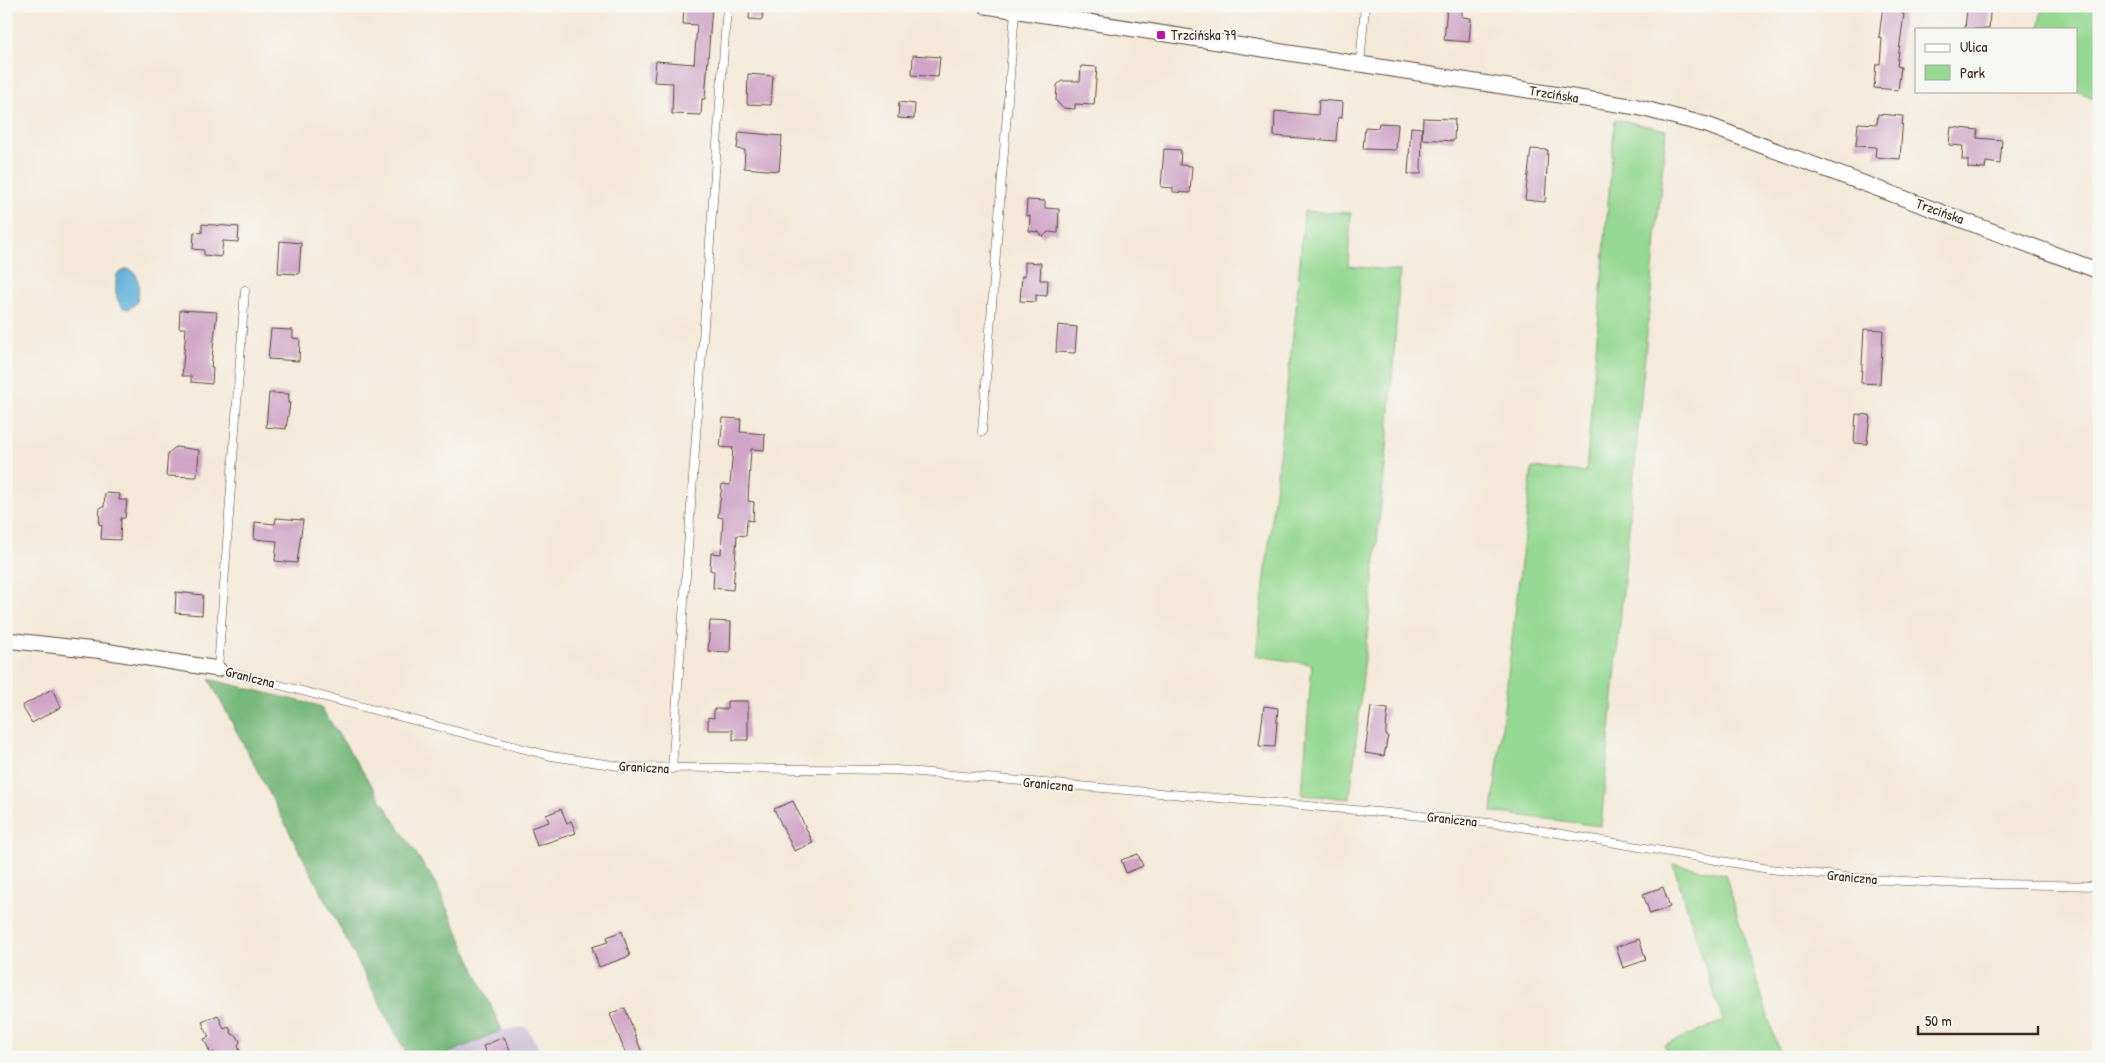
<svg xmlns="http://www.w3.org/2000/svg" width="2105" height="1063" font-family="'Patrick Hand',sans-serif">
<style>
.industrial{fill:#c9bfd7}
.green{fill:#94d891;stroke:#688158}
.forest{fill:#77b87b;stroke:#59714c}
.water{fill:#5daed8;stroke:#4c6c7b}
.building{fill:#cfa4c6}
.lines{fill:none;stroke-linecap:round;stroke-linejoin:round}
.service-casing{stroke:#57473a;stroke-width:9}
.minor-casing{stroke:#57473a;stroke-width:17}
.service{stroke:#fff;stroke-width:8}
.minor{stroke:#fff;stroke-width:15}
.poi-dot{fill:#b5179e;stroke:#f6f6f2;stroke-width:2}
.labels{text-anchor:middle;stroke-width:4;stroke-linejoin:round;paint-order:stroke}
.poi-label{font-size:14px;fill:#3b2a1e;stroke:#f6f6f2;text-anchor:start}
.street-label{font-size:14px;fill:#3b2a1e;stroke:#f6f6f2}
</style>
<rect width="100%" height="100%" fill="#f6f6f2"/>
<filter id="ink" filterUnits="userSpaceOnUse"><feTurbulence type="fractalNoise" baseFrequency=".02" numOctaves="2"/><feDisplacementMap in="SourceGraphic" scale="10" xChannelSelector="R" yChannelSelector="G"/><feConvolveMatrix kernelMatrix="1 2 1 2 8 2 1 2 1" color-interpolation-filters="sRGB"/></filter>
<filter id="wash" filterUnits="userSpaceOnUse"><feTurbulence type="fractalNoise" baseFrequency=".0096" numOctaves="4" result="noise"/><feDisplacementMap in="SourceGraphic" scale="20" xChannelSelector="R" yChannelSelector="G"/><feGaussianBlur stdDeviation="1.12" result="paint"/><feColorMatrix in="noise" values="0 0 0 0 0 0 0 0 0 0 0 0 0 0 0 0 0 1.4 0 .05"/><feComposite in="paint" operator="in"/></filter>
<g filter="url(#wash)">
<rect width="100%" height="100%" fill="#f4e9d8"/>
<!-- industrial -->
<path class="industrial" d="M526,1027l18,30h-104l62,-27z"/>
<!-- green -->
<path class="green" d="M2042,6h57v94l-23,-9v-62h-37z
M1615,119l51,11 -65,696 -109,-14 40,-344 54,4z
M1304,211l47,2 -3,53 52,5 -13,176 -37,352 -48,-4 10,-131 -56,-8 40,-347z
M1673,864l52,10 47,156 10,27h-113l-5,-12 59,-24z"/>
<!-- forest -->
<path class="forest" d="M209,679l111,27 116,178 66,146 -62,27h-32z"/>
<!-- water -->
<path class="water" d="M127,269c15,2 12,23 10,33l-8,7 -6,-1c-9,-9 -8,-22 -6,-34z"/>
<g id="blocks">
<!-- building -->
<path class="building" d="M684,6h28l-7,93h-3l-1,16 -29,-1 1,-31 -19,-1 2,-21 38,3 3,-39 -14,-1z
M750,6h13l-1,14 -13,-1z
M1883,6h20l-1,8h2l-7,52 4,1 -3,23 -24,-2 2,-24h4l2,-26 -3,-1z
M1447,7l15,1v9l9,1 -2,24 -25,-2z
M1967,9l23,2 -1,18h-24z
M913,55l27,2 -2,20 -26,-2z
M1081,66l16,1 -3,38 -19,-1v5l-12,-1 -7,-7 1,-16 5,-4h18z
M748,74l25,2 -2,29 -24,-1z
M1319,100l24,2 -1,16 -4,-1 -2,24 -62,-5 1,-25 43,4z
M899,102l16,2 -1,15 -16,-1z
M1878,114l25,2 -3,43 -25,-2 1,-10 -20,-1 2,-23 19,1z
M1423,118l32,1 -1,22 -32,-2z
M1379,123l19,1 -2,26 -33,-1 2,-22 13,1z
M1411,127l11,1 -1,46h-13z
M1951,127l27,3 -1,8 25,2 -2,24 -14,-2 -1,7 -17,-1v-8h-6l1,-14 -14,-1z
M739,132l43,4 -3,35 -35,-3 1,-18 -8,-1z
M1164,149l17,1 -1,15 12,1 -2,27 -17,-1v-4l-12,-1z
M1531,149l17,1 -3,52 -20,-2z
M1027,200l18,1v7l14,1 -1,24 -10,-1 -5,5 -4,-5 -10,-1 1,-15 -4,-1z
M202,224l37,3 -1,15 -15,-1 -2,16 -17,-2v-5l-11,-1 1,-17 8,1z
M280,241l21,2 -2,31 -21,-1z
M1025,262l16,1 -1,17h8l-1,16 -11,-1v7l-16,-1 2,-25h3z
M180,310l37,2 -6,55h2l-1,17 -21,-2v-6h-9l4,-48h-7z
M1058,325l19,2 -2,26 -19,-1z
M271,329l22,1v8l7,1 -1,22 -31,-2z
M1864,329l19,1 -3,54 -19,-1z
M269,393l20,1 -1,9h2l-4,26 -20,-2z
M1856,414l14,1 -3,29 -13,-1z
M723,418l18,1 -1,13 25,2 -1,16 -13,-1 -3,52 6,1 -1,19 -6,-1 -1,16 -9,-1 -4,55 -20,-2 1,-17 -4,-1 1,-17 10,1 2,-36 -5,-1 4,-33 8,1 3,-37 -13,-1z
M176,447l23,3 -2,27 -31,-1 2,-23z
M105,493l15,1 -1,6h8l-2,18h-4l-1,22 -19,-1 1,-14 -3,-1 1,-17h4z
M276,518l27,2 -6,43 -22,-2 2,-20 -23,-2 1,-17 20,2z
M176,592l27,3 -1,20 -27,-2z
M710,621l21,1 -1,30 -22,-1z
M52,689l9,18 -29,16 -10,-17z
M727,701h21v39h-15v-10h-25v-13l6,1v-9h13z
M1264,706l14,2 -3,39 -16,-1z
M1371,707l17,2 -2,18v8l2,1 -4,20 -19,-3z
M793,801l20,42 -19,8 -20,-42z
M561,809l6,14 4,-2 5,12 -39,13 -6,-18 18,-6 -3,-7z
M1138,854l5,12 -17,7 -5,-13z
M1663,887l7,20 -20,7 -7,-20z
M622,931l8,25 -31,11 -7,-20 16,-5 -1,-5z
M1639,939l7,21 -23,8 -7,-21z
M625,1008l17,45 -10,4h-5l-17,-43z
M218,1015l6,14 5,-2 3,7 5,2 3,5 -2,5 3,7 -9,4h-16l-2,-5 -3,2 -7,-15 5,-2 -7,-15z
M504,1037l6,14 -14,6h-8l-5,-11z"/>
</g>
</g>
<g filter="url(#ink)">
<use href="#blocks" fill-opacity="0" stroke="#57473a" stroke-width="1"/>
<g class="lines">
<defs>
<path id="service" d="M1360,65l5,-59
M245,290l-27,379 333,87 75,11 270,3 516,45 97,10 260,44 98,10 76,4 156,3
M982,432l33,-421
M672,769l55,-763"/>
<path id="minor" d="M986,6l651,101 70,18 392,146
M6,640l98,11 114,18"/>
</defs>
<!-- service casing -->
<use href="#service" class="service-casing"/>
<!-- minor casing -->
<use href="#minor" class="minor-casing"/>
<!-- service -->
<use href="#service" class="service"/>
<!-- minor -->
<use href="#minor" class="minor"/>
</g>
</g>
<!-- markers -->
<rect class="poi-dot" x="1156" y="30" width="10" height="10" rx="2.5"/>
<g class="labels">
<!-- poi labels -->
<g class="poi-label">
<text x="1171" y="40">Trzcińska 79</text>
</g>
<!-- street labels -->
<g class="street-label">
<text transform="translate(1554 94) rotate(9)" y="5">Trzcińska</text>
<text transform="translate(1940 211) rotate(20)" y="5">Trzcińska</text>
<text transform="translate(250 677) rotate(14)" y="5">Graniczna</text>
<text transform="translate(644 767) rotate(3)" y="5">Graniczna</text>
<text transform="translate(1048 784) rotate(5)" y="5">Graniczna</text>
<text transform="translate(1452 819) rotate(6)" y="5">Graniczna</text>
<text transform="translate(1852 877) rotate(5)" y="5">Graniczna</text>
</g>
</g>
<!-- margin -->
<rect width="2105" height="1063" fill="none" stroke="#f6f6f2" stroke-width="25"/>
<!-- legend -->
<rect x="1915" y="28" width="162" height="65" fill="#f6f6f2" stroke="#aba49d"/>
<rect x="1925" y="44" width="25" height="8" fill="#ffffff" stroke="#aba49d"/>
<text x="1960" y="52" font-size="15" fill="#3b2a1e">Ulica</text>
<rect x="1925" y="65" width="25" height="15" fill="#94d891" stroke="#aba49d"/>
<text x="1960" y="78" font-size="15" fill="#3b2a1e">Park</text>
<!-- scale -->
<path d="M1918 1026v8h120v-8" fill="none" stroke="#3b2a1e" stroke-width="2.5"/>
<text x="1925" y="1026" font-size="15" fill="#3b2a1e" stroke="#f6f6f2" stroke-width="4" paint-order="stroke">50 m</text>
</svg>
